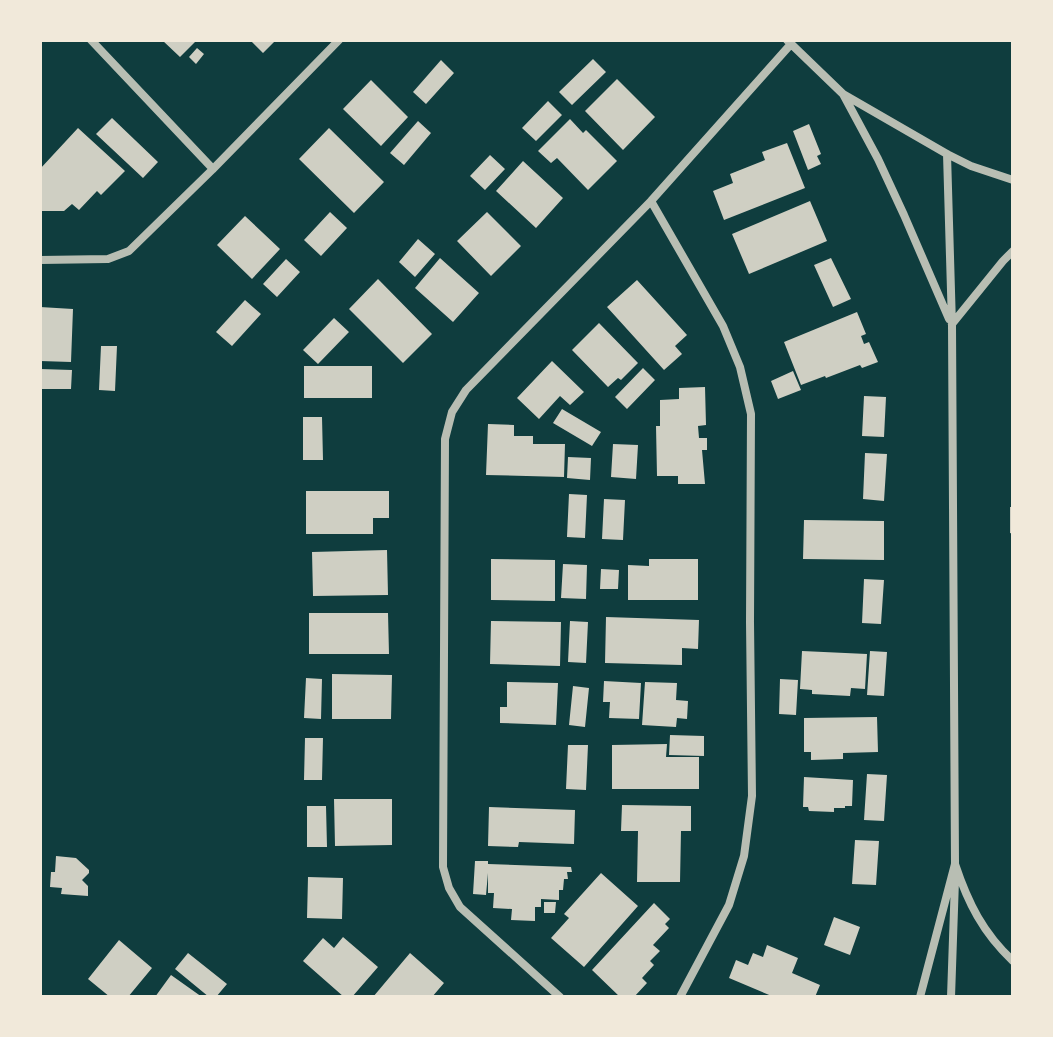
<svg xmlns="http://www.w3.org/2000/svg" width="1053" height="1037" font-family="'Varela Round',sans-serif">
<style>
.building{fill:#cfcfc3}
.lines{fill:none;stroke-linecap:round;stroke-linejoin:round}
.minor{stroke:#b8beb3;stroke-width:8}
</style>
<rect width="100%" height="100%" fill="#0f3d3e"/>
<!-- building -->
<path class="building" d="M162,40h35l-17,17z
M250,40h26l-13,13z
M197,48l7,6 -8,10 -7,-7z
M593,59l13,13 -34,33 -13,-13z
M441,60l13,13 -28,31 -13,-12z
M617,79l38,38 -32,33 -38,-39z
M371,80l37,37 -27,29 -38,-37z
M548,101l14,14 -26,26 -14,-13z
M112,118l46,44 -15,16 -47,-44z
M570,119l13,14 3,-3 31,31 -29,29 -31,-32 -6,5 -13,-12z
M418,121l13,12 -27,32 -14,-12z
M809,124l12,30 -4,2 4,8 -13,6 -15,-39z
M78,128l47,43 -24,24 -4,-4 -18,19 -7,-6 -8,7h-24v-42z
M329,128l55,54 -30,31 -55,-54z
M787,143l18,45 -81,32 -11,-29 20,-8 -3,-9 35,-14 -3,-8z
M490,155l15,14 -20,21 -15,-14z
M523,161l40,37 -27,30 -40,-37z
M810,201l17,40 -78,33 -17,-40z
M330,212l17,16 -26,28 -17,-16z
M487,212l34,34 -30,30 -34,-35z
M245,216l35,33 -28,30 -35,-34z
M418,239l17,15 -20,23 -16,-15z
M440,258l39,35 -26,29 -38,-34z
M831,258l20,41 -18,8 -19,-42z
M286,259l14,13 -23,25 -14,-13z
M378,279l54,55 -29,29 -54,-54z
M637,280l50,55 -12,11 7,8 -18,16 -57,-63z
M245,300l16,14 -29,32 -16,-14z
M40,307l33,2 -2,53 -31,-1z
M857,312l9,22 -5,2 3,8 5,-2 9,20 -16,6 -2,-3 -34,13 -1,-2 -24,9 -17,-43z
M334,318l15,14 -31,32 -15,-14z
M599,323l39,40 -17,17 -3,-2 -10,9 -36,-37z
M101,346h16l-2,45 -16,-1z
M552,361l32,31 -14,13 -10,-9 -21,23 -22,-21z
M304,366h68v32h-68z
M643,368l12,12 -28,29 -12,-12z
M40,369l32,1 -1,19h-31z
M793,371l8,19 -23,9 -7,-18z
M705,387l1,38 -8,1 1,12h8v12h-5l3,34h-27v-8h-21l-1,-50h4v-26l19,-1v-11z
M864,396l22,1 -2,40 -22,-1z
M562,409l39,23 -9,14 -39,-23z
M303,417h19l1,43h-20z
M488,424l26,1v11h19v8h32l-1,33 -78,-2z
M613,444l25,1 -2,34 -25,-2z
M865,453l22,1 -3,47 -21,-2z
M568,457l23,1 -1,22 -23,-2z
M306,491h83v27h-16v16h-67z
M569,494l18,1 -2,43 -18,-1z
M604,499l21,1 -2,40 -21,-1z
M1010,507h3v27l-3,-1z
M804,520l80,1v39l-81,-1z
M387,550l1,45 -75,1 -1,-44z
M491,559l64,1v41l-64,-1z
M649,559h49v41h-70v-35l21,1z
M563,564l24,1 -1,34 -25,-1z
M601,569l18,1 -1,19h-18z
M864,579l20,1 -3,44 -19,-1z
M309,613h79l1,41h-80z
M606,617l93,3 -1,29 -16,-1v17l-77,-2z
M491,621l70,1 -1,44 -70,-2z
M570,621l18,1 -2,41 -18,-1z
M802,651l65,3 -2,35 -14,-1 -1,8 -38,-2v-4l-12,-1z
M870,651l17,1 -3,44 -17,-1z
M332,674l60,1 -1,44h-59z
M306,678l16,1 -1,40 -17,-1z
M780,679l18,1 -2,35 -17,-1z
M604,681l37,2 -2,36 -30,-1 1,-16h-7z
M507,682l51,1 -2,42 -56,-2v-16h7z
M645,682l32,1 -1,17 12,1 -1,18 -10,-1 -1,9 -34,-2z
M573,686l16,2 -4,39 -16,-2z
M877,717l1,35 -35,1v6l-32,1v-8h-7v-34z
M670,735l34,1v20l-35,-1z
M305,738h18l-1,42h-18z
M667,744l-1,13h33v32h-87v-44z
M568,745h20l-2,45 -20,-1z
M867,774l20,1 -3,46 -20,-1z
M804,777l49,3 -1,26h-7v2h-11v4l-25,-1 -1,-4h-5z
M334,799h58v46l-57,1z
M622,805l69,1v25h-10l-1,51h-43l1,-51h-17z
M307,806h19l1,41h-20z
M489,807l86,3 -1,34 -55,-2 -1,5 -30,-1z
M855,840l24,1 -3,44 -24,-1z
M56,856l20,2 13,12v3l-7,7 6,6v10l-27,-2 1,-6 -12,-1 1,-15h4z
M475,861h13v3l83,3 1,5h-5l1,7h-4l-1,11h-4v10l-18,-1v8h-6v14l-24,-1 1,-11 -19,-1 1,-15h-6v-20l-2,22 -13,-1z
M601,873l37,33 -54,61 -33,-29 18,-20 -5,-4z
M308,877l35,1 -1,41 -35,-1z
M544,902h12l-1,11h-11z
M654,903l16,16 -5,5 4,4 -16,17 7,6 -10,10 4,4 -12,13 5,5 -13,14h-14l-28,-27z
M834,917l26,10 -10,28 -26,-10z
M343,937l35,30 -26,30h-8l-41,-36 20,-23 11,10z
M119,940l33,28 -24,29h-18l-22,-18z
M767,945l31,13 -6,15 28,12 -5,12h-41l-45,-19 7,-18 12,5 5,-12 10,4z
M188,953l39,31 -11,13h-7l-34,-28z
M410,953l34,30 -12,14h-59z
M171,975l31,22h-47z"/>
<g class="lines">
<!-- minor -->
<path class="minor" d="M91,40l122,129
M787,40l56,54 35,65 26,56 45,104
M843,94l104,60 24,12 42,14
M651,201l72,125 17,41 11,47 -1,208 2,174 -8,60 -15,49 -49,92
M40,260l68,-1 21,-8 84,-82 126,-129
M952,324l51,-63 10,-10
M955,864c13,39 28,69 58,97
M560,997l-100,-90 -11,-19 -6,-21 2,-428 7,-27 14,-22 185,-189 140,-157
M920,997l35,-133 -3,-539 -5,-171
M951,997l4,-117"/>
</g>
<!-- border -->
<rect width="1053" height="1037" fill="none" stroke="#f1e9da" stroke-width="84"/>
</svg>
